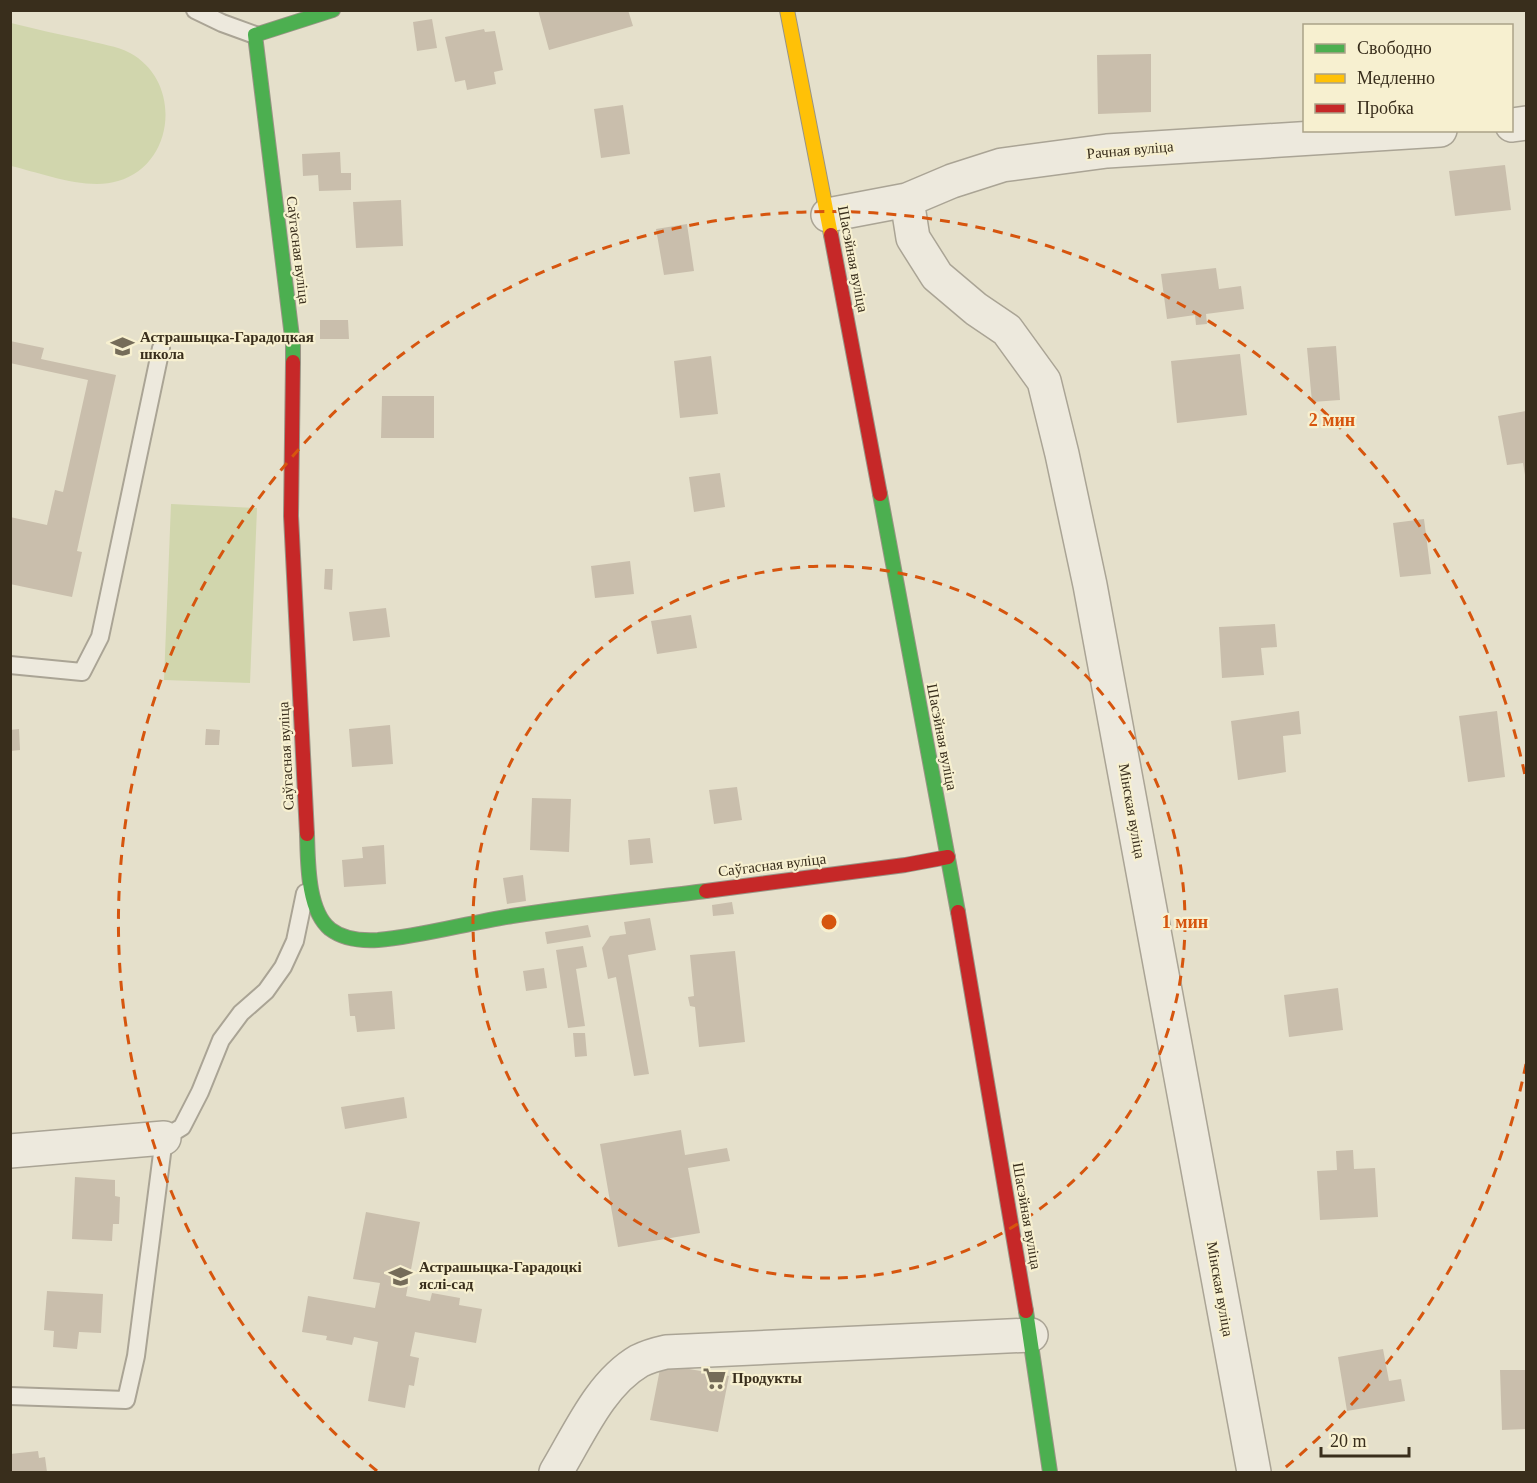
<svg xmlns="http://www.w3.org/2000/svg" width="1537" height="1483" font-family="'Times New Roman',serif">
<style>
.green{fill:#d1d6ad}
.building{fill:#c9beac}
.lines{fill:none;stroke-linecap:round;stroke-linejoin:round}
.lane-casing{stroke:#aaa495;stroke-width:20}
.street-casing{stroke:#aaa495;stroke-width:36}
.fast-casing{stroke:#999485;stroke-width:16}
.slow-casing{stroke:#999485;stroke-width:16}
.jam-casing{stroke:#999485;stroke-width:16}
.lane{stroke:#ede9dd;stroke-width:16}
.street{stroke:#ede9dd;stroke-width:33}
.fast{stroke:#4caf50;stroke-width:14}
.slow{stroke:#ffc107;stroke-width:14}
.jam{stroke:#c62828;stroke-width:14}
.ring{fill:none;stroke:#d6550e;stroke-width:3;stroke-dasharray:10 8}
.labels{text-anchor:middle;stroke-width:4.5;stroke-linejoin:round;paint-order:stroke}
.street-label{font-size:15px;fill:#392e1c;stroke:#f7f0d0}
.poi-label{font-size:15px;font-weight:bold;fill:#392e1c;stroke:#f7f0d0;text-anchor:start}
.centre{fill:#d6550e;stroke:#f7f0d0;stroke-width:3}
.ring-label{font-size:18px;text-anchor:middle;font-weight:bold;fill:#d6550e;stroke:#f7f0d0;stroke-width:4.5;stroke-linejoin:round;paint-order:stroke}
</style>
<rect width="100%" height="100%" fill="#e5e0cb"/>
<!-- green -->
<path class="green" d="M11,23c25,6 50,12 75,17 14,4 31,6 44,13 52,28 46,111 -12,128 -31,10 -77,-8 -107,-15z
M171,504l86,4 -7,175 -86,-3z"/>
<!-- building -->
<path class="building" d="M538,10h90l5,16 -84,24z
M432,19l5,29 -20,3 -4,-29z
M484,29l1,3 10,-1 8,39 -9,2 2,12 -29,6 -2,-10 -10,2 -10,-45z
M1151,54v58l-53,2 -1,-59z
M623,105l7,49 -29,4 -7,-49z
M340,152l1,21h10v17l-32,1 -1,-16 -15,1 -1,-22z
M1505,165l6,45 -56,6 -6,-45z
M401,200l2,46 -47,2 -3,-46z
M687,224l7,47 -30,4 -8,-46z
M1216,268l3,21 22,-3 3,23 -38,5 1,10 -11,1 -1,-10 -28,4 -6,-45z
M320,320h28l1,19h-29z
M10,341l34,7 -3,11 75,16 -39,176 5,1 -10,45 -62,-13v-67l37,8 8,-35 8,2 25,-112 -78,-17z
M1336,346l4,54 -28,2 -5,-54z
M1240,354l7,61 -70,8 -6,-62z
M711,356l7,58 -38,4 -6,-57z
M382,396h52v42h-53z
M1526,411v63l-1,1 -2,-12 -16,2 -9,-49z
M720,473l5,34 -31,5 -5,-35z
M1424,519l7,55 -31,3 -7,-54z
M630,561l4,33 -39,4 -4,-32z
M325,569h8l-1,21 -8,-1z
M386,608l4,29 -37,4 -4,-29z
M691,615l6,33 -40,6 -6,-33z
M1275,624l2,23 -16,1 3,27 -42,3 -3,-51z
M1299,711l2,23 -18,2 3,36 -48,8 -7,-59z
M1497,711l8,66 -37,5 -9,-66z
M390,725l3,39 -41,3 -3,-38z
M19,729l1,21 -10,1v-21z
M206,729l14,1 -1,15h-14z
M737,787l5,33 -28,4 -5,-34z
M532,798l39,1 -2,53 -39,-2z
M650,838l3,25 -23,2 -2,-25z
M384,845l2,39 -42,3 -2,-27 21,-2 -1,-11z
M523,875l3,26 -19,3 -4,-26z
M732,902l2,12 -21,2 -1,-11z
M650,918l6,32 -28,5 21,119 -15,2 -18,-99 -8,2 -6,-31 8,-12 16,-2 -2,-12z
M588,925l3,12 -44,7 -2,-12z
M583,946l4,21 -11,2 9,57 -17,2 -12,-78z
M735,951l10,91 -46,5 -4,-40 -5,-1 -2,-9 6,-1 -4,-41z
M544,968l3,20 -21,3 -3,-20z
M1338,988l5,42 -54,7 -5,-42z
M392,991l3,38 -38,3 -2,-16h-5l-2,-22z
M573,1033h12l2,23 -12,1z
M404,1097l3,21 -62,11 -4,-22z
M681,1130l4,25 42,-7 3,13 -42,7 12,65 -82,14 -18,-103z
M1353,1150l1,19 21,-1 3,49 -58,3 -3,-49 20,-1 -1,-19z
M75,1177l40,3v16l5,1 -1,27h-6l-1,17 -40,-2z
M366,1212l54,10 -14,74 24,5 2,-8 28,5 -1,7 23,4 -6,34 -61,-11 -5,24 9,2 -5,28 -5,-1 -4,23 -37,-7 10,-59 -24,-5 -2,8 -26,-5 1,-4 -25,-4 6,-36 67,12 5,-25 -27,-4z
M47,1291l56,3 -2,39 -22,-1 -2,17 -24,-2 1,-16 -10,-1z
M1383,1349l6,32 12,-2 4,22 -58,10 -9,-54z
M661,1364l68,12 -11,56 -68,-12z
M1500,1370h26v59l-24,1z
M38,1451l1,7 6,-1 2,15h-37v-18z"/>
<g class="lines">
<defs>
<path id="lane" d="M195,10l27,13 33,12
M10,665l72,7 18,-35 61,-289
M10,1396l116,4 10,-44 28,-218 18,-11 18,-35 21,-52 20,-27 25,-22 17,-24 12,-26 10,-48"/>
<path id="street" d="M1512,125l14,-2
M907,200l6,38 24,38 39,33 31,21 37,51 18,73 28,131 164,887
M828,215l79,-15 45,-19 50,-16 105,-14 333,-21
M10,1151l154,-13
M556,1472c23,-38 44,-88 83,-111 8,-4 18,-7 27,-9l365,-17"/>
<path id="fast" d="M293,362v-17l-38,-310 78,-25
M880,494l78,418
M307,834c1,27 0,76 23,95 13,10 32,12 48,11 45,-4 89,-17 134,-24 64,-10 129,-17 194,-25
M1026,1311l24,161"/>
<path id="slow" d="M787,10l44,225"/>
<path id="jam" d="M831,235l49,259
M293,362l-2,154 16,318
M706,891l199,-26 43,-8
M958,912l68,399"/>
</defs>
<!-- lane casing -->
<use href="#lane" class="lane-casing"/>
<!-- street casing -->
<use href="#street" class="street-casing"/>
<!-- fast casing -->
<use href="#fast" class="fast-casing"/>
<!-- slow casing -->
<use href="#slow" class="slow-casing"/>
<!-- jam casing -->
<use href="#jam" class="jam-casing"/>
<!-- lane -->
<use href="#lane" class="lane"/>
<!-- street -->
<use href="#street" class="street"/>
<!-- fast -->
<use href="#fast" class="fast"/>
<!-- slow -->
<use href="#slow" class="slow"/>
<!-- jam -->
<use href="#jam" class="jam"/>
</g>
<!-- distance rings -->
<g class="ring">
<circle cx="829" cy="922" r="356"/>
<path d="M1526 1064A711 711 0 0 1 1281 1471M377 1471A711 711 0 1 1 1526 780"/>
</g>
<!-- icons -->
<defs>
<symbol id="school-bare" viewBox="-9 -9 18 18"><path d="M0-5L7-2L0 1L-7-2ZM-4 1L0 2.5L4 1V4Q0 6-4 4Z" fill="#756c59" stroke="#f7f0d0" stroke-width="2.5" paint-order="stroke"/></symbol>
<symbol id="supermarket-bare" viewBox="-9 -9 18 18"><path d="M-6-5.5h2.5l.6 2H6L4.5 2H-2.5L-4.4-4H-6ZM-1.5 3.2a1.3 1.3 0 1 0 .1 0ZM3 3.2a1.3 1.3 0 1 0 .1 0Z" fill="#756c59" stroke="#f7f0d0" stroke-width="2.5" paint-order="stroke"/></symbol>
</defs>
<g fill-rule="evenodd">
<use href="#school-bare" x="106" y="330" width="33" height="33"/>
<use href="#school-bare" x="384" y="1260" width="33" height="33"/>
<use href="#supermarket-bare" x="698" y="1362" width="33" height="33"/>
</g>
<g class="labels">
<!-- street labels -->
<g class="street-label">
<text transform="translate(1130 150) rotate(-5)" y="5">Рачная вуліца</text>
<text transform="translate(298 250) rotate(83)" y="5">Саўгасная вуліца</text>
<text transform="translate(853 259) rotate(79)" y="5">Шасэйная вуліца</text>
<text transform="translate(942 737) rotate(79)" y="5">Шасэйная вуліца</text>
<text transform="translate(286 756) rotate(-93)" y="5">Саўгасная вуліца</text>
<text transform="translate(1132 811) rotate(80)" y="5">Мінская вуліца</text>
<text transform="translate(772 865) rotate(-7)" y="5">Саўгасная вуліца</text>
<text transform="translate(1027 1216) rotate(80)" y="5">Шасэйная вуліца</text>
<text transform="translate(1220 1289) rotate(80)" y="5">Мінская вуліца</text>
</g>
<!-- poi labels -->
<g class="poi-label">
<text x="140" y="342">Астрашыцка-Гарадоцкая<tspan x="140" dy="17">школа</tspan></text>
<text x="419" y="1272">Астрашыцка-Гарадоцкі<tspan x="419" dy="17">яслі-сад</tspan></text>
<text x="732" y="1383">Продукты</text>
</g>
</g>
<circle cx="829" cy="922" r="9" class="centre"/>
<g class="ring-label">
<text x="1332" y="426">2 мин</text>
<text x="1185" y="928">1 мин</text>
</g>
<!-- border -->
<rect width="1537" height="1483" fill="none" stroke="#392e1c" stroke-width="24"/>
<!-- legend -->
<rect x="1303" y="24" width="210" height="108" fill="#f7f0d0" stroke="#aba288" stroke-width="1.5"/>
<rect x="1315" y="44" width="30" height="9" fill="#4caf50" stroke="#aba288" stroke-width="1.5"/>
<text x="1357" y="54" font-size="18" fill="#392e1c">Свободно</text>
<rect x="1315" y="74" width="30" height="9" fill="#ffc107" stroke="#aba288" stroke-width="1.5"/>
<text x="1357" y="84" font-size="18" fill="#392e1c">Медленно</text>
<rect x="1315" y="104" width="30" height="9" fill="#c62828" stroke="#aba288" stroke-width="1.5"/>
<text x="1357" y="114" font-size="18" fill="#392e1c">Пробка</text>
<!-- scale -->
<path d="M1321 1447v9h88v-9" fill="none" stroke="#392e1c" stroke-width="3"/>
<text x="1330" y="1447" font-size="18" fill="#392e1c" stroke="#f7f0d0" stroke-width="4.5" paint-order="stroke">20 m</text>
</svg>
